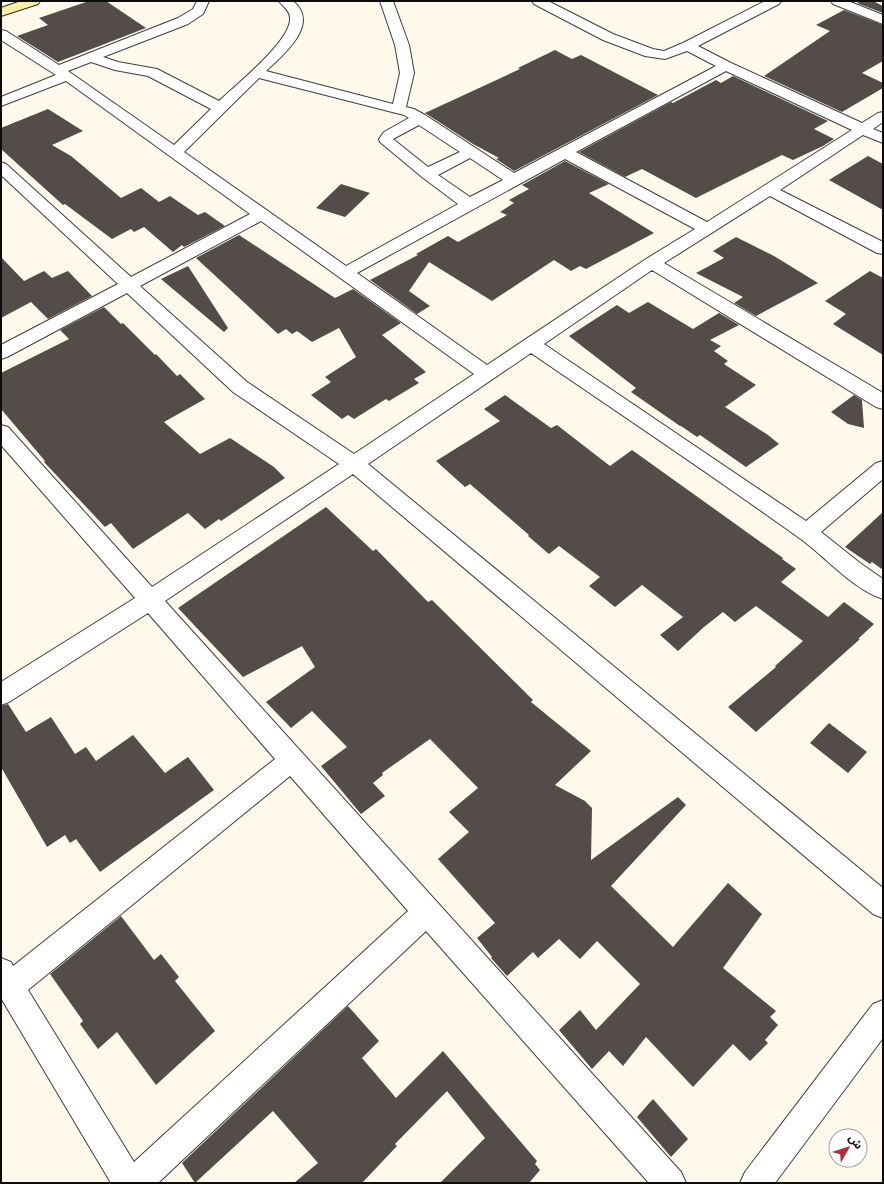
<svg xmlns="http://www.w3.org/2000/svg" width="884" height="1184" font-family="Georgia,'Noto Sans Arabic',serif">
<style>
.building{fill:#534c48}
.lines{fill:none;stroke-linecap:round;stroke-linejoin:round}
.street-casing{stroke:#3e3e3e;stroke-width:2}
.secondary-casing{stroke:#2d2d2d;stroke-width:2}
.street{fill:#fff;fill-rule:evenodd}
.secondary{fill:#fbefa8;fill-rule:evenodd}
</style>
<rect width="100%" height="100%" fill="#fef9ea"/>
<!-- building -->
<path class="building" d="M89,1h17l40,27 -88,34 -41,-26 31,-11 -9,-7z
M861,1h12l10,5v7l-26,-10z
M844,10l39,15v36l-21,12 21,10v5l-41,24 -78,-36 66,-45 -14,-6z
M555,50l17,9 9,-4 77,40 -144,76 -18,-12 3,-1 -26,-14 -48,-31 95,-44 -2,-1z
M733,76l95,45 -14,8 20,10 -11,7 -30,14 -11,-5 -86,43 -54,-29 -17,8 -46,-25 92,-50 2,1 43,-23 5,3z
M48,109l35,22 -31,14 19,11 50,42 20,-10 18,14 11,-6 28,19 7,-3 20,14 -41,21 -2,-2 -9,7 -29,-25 -10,5 -3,-3 -19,10 -47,-35 -2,1 -62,-56v-21z
M868,156l15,8v46l-54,-30z
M565,161l44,23 -20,9 65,40 -68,36 -6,-3 -9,5 -17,-11 -62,41 -63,-39 -20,29 21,15 -13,8 -47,-34 48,-25 -2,-1 32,-18 10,6 49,-27 -7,-3 14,-9 -5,-3 20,-11 -7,-4z
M341,184l29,9 -25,24 -29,-9z
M239,235l96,63 18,-9 48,34 -19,12 44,37 -12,7 5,4 -30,18 -3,-2 -32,20 -6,-4 -6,4 -31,-24 20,-13 -6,-5 31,-20 -17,-29 -27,14 -15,-11 -5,3 -6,-5 -8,5 -82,-76z
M736,237l38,19 44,27 -62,33 -22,-13 9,-6 -47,-24 28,-15 -11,-7z
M1,257l23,24 20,-10 8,7 16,-7 24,25 -44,23 -17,-17 -30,16z
M188,266l40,62 -4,4 -63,-53z
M870,271l13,7v77l-50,-31 13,-10 -21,-13z
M648,302l45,27 26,-16 20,12 -29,15 11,6 -7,5 14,10 -4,3 32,21 -31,22 43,28 11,9 -33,23 -46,-32 -3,2 -16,-11h-1l-49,-34 5,-4 -67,-52 48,-31 12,8z
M104,307l17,17 2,-1 32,32 1,-1 21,22 3,-2 25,25 -41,23 36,32 30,-16 44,29 11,11 -64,43 -2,-2 -14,10 -17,-16 -55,36 -22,-26 -6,4 -61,-65 1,-1 -44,-52v-36l68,-34 -9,-9z
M505,395l46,33 6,-3 53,41 22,-16 151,108 -1,1 14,10 -15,13 47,35 16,-15 30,22 -16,15h2l-104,93 -28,-25 48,-40 -1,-1 28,-25 -47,-35 -21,16 -12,-10 -19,15 -26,24 -18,-16 23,-18 -41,-32 -27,22 -26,-21 11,-9 -41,-31 -10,8 -21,-18 1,-1 -59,-51 -5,3 -29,-26 64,-40 -16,-12z
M854,395l8,5 2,28 -16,-4 -17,-12z
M326,507l47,44 3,-2 52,53 4,-2 101,100 -2,2 60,49 -36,34 30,16 7,7 -1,52 87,-63 8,8 -75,81 62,61 55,-64 34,31 -39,54 53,43 -6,6 8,8 -13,15 3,3 -18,18 -17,-17 -40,43 -47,-50 -23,29 -14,-15 -17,18 -33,-39 21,-20 16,20 44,-46 -43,-43 -17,18 -21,-20 -21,19 -5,-6 -26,24 -16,-18 1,-1 -15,-19 18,-15 -57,-64 31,-27 -20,-20 29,-24 -48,-49 -48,34 1,2 -10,8 12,13 -24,18 -40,-48 26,-19 -35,-36 -21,17 -25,-26 49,-35 -13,-21 -59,31 -65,-69z
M883,512v58l-11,-8 -2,2 -25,-17z
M8,704l18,28 25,-15 24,37 11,-7 10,14 37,-26 32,38 23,-16 26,33 -114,82 -24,-33 -6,4 -5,-8 -18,12 -46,-80v-61z
M829,723l38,29 -19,21 -38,-30z
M121,916l33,44 7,-6 18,23 -4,4 40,50 -59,54 -39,-53 -19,17 -18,-25 3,-3 -33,-47z
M348,1006l31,35 -17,17 34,40 47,-47 94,110 -2,3 5,6 -11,13h-89l45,-45 -38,-47 -52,53 2,2 -35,37h-68l24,-20 -45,-52 -78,72 -13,-20z
M653,1099l35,40 -17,18 -34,-40z"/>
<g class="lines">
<defs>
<path id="street" d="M197,1h12l-6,13 -15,10 -85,33 15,5 39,7 62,32c16,-15 73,-61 71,-83 0,-8 -7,-11 -11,-17h14c28,23 -10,54 -27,70l127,33 7,-31 -5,-28 -15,-44h13l16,44 5,28 -8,34 8,2 11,6 89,58 202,-107 -29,-15 -22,8 -20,-3 -42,-16 -69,-36 -2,-3h16l65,33 40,15 11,2 19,-8 82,-42h16l-2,3 -81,42 33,17 131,60 16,-10 5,-1v10l-10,7 10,4v10l-20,-8 -83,55 103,52v12l-6,-1 -107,-57 -106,67 219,130v16l-7,-2 -224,-137 -108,74 262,177 70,-58 7,-2v18l-62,53 39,31 23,16v20c-31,-10 -59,-44 -85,-62 -88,-63 -178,-123 -267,-184l-163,111 515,424v30l-10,-4 -520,-440 -188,127 516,571 5,11h-37l-223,-252 -268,252h-47l-110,-185v-40l10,4 2,4 262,-207 -127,-146 -139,89 -8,3v-23l134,-84 -134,-153v-20l7,2 144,160 187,-123 -106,-72 -106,-99 -120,64 -6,2v-14l117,-61 -117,-109v-13l5,2 125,113 119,-63 -184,-133 -65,25v-9l55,-22 -55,-35v-10l5,1 53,34 119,-47 15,-9zM91,62l24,8 33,6 63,33 -37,36 -106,-74zM726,71l126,59 -145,92 -131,-70zM259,78l145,37 5,3 -25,14 -5,7 1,3 42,35 36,27 -112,62 -162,-114zM419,125l41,27 -32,15 -35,-28zM470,158l33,22 -33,17 -32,-22zM565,159l130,70 -49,30 -159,106 -130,-92zM261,221l213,153 -120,80 -107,-72 -107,-96zM290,776l118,135 -274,251 -106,-172z
M831,1h17l35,14v9l-50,-20z
M883,1000v38l-108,145h-35l5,-11 128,-168z"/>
<path id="secondary" d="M21,1h19l-2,3 -37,12v-8z"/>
</defs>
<!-- street casing -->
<use href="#street" class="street-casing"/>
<!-- secondary casing -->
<use href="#secondary" class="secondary-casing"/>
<!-- street -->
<use href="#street" class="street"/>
<!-- secondary -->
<use href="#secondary" class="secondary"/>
</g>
<!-- border -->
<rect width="884" height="1184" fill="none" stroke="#0b0b0b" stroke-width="4"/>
<!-- north arrow -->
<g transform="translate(848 1148) rotate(51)"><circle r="19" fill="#ffffff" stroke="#9d9d9d"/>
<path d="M0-3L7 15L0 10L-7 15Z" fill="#b42a36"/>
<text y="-6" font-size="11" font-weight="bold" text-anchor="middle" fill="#0b0b0b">ش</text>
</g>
</svg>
